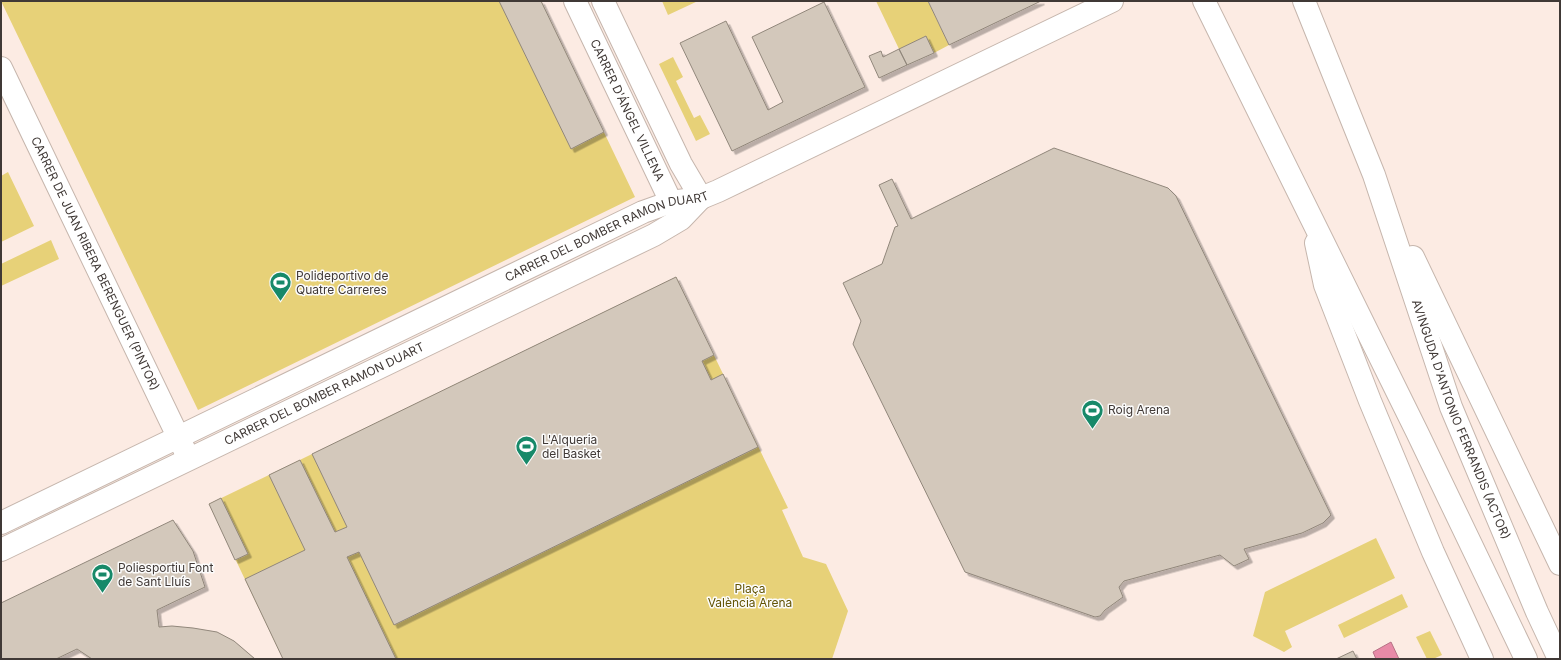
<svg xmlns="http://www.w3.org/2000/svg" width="1561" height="660" font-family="Inter,sans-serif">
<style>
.green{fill:#e7d178}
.water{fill:#e88aa7;stroke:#b67285}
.building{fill:#d3c8bb;stroke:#91877b;filter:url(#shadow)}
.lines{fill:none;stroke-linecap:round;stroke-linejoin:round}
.minor-casing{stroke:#c6b6ad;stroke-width:24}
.major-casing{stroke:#c6b6ad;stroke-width:24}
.minor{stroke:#fff;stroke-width:22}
.major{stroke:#fff;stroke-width:22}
.labels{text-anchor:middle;stroke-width:3;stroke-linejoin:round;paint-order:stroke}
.street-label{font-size:12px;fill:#403936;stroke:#fcfcfc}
.poi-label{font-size:12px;fill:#403936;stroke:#fcfcfc;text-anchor:start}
.park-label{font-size:12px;fill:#625303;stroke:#fcfcfc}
</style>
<defs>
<filter id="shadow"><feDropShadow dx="3.5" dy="3.5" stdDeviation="0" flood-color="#0004"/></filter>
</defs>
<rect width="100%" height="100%" fill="#fcebe3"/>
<!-- green -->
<path class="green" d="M1,1h540l94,196 -437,213z
M662,1h36l-30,14z
M876,1h52l21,44 -15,8 -35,-4z
M673,57l10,20 -7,4 18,37 6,-3 10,19 -14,7 -37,-77z
M8,172l26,54 -33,16v-66z
M51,240l8,19 -58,27v-22z
M676,277l112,231 -6,2 21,47 23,7 22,47 -16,48h-549l-74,-155z
M1376,538l19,40 -110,53 7,16 -8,5 -31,-16 12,-44z
M1402,594l6,13 -64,31 -6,-13z
M1430,631l12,24 -9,4h-6l-11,-22z"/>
<!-- water -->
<path class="water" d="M1391,642l8,17h-23l-3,-7z"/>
<!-- building -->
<path class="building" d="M499,1h42l63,131 -33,17z
M928,1h113l-92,44z
M824,2l41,85 -133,64 -52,-108 46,-22 42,89 15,-8 -31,-65z
M926,36l8,17 -27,12 -8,-16z
M899,49l8,16 -28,13 -10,-22 12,-5 2,6z
M1054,148l114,40 8,8 155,319 -8,8 -21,10 -58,16 5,10 -15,7 -14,-11 -96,26 -5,6 4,10 -18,13 -5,6 -5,1 -130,-45 -112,-228 8,-23 -18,-38 39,-19 13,-37 3,-1 -19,-41 13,-6 19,40z
M676,277l38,78 -12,6 9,19 12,-6 35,73 -364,178 -35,-73 -12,5 49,102h-113l-38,-80 60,-29 -36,-75 31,-15 35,72 12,-5 -35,-73z
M221,498l27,56 -13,6 -26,-56z
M173,520l20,31 12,36 -48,23 2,17 13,-1 21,2 24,4 17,9 21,18h-163l-15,-10 -21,10h-55v-56z
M1353,651l4,8h-21z"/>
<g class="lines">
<defs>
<g id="minor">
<path id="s1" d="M575,1l96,201 7,12"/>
<path d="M603,1l78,163 20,34"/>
<path id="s2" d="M1,68l184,383"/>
<path id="s3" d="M1,523l642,-311 28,-10 30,-4 17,-7 394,-190"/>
<path id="s4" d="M1,550l653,-315 27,-16 20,-21"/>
</g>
<g id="major">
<path d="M1204,1l213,431 109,227"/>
<path id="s5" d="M1304,1l70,174 77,232 86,205 22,47"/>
<path d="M1316,243l9,42 45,116 63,151 49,107"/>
<path d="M1413,257l147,307"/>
</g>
</defs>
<!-- minor casing -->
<use href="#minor" class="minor-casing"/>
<!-- major casing -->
<use href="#major" class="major-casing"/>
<!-- minor -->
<use href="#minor" class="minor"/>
<!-- major -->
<use href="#major" class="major"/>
</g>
<!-- icons -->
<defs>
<symbol id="stadium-pin" viewBox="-11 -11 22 30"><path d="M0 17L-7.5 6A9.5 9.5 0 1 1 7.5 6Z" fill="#178969" stroke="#fcfcfc"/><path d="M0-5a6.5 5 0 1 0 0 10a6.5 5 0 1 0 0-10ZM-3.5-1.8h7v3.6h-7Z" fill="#fff"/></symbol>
</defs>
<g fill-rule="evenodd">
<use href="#stadium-pin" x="268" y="270" width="25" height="34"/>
<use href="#stadium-pin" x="1080" y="398" width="25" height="34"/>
<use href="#stadium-pin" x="514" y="434" width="25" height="34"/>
<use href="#stadium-pin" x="90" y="562" width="25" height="34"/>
</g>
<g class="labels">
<!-- street labels -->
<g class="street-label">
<text dy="4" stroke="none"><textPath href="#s1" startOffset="121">CARRER D'ÁNGEL VILLENA</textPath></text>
<text dy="4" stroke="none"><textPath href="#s3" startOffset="671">CARRER DEL BOMBER RAMON DUART</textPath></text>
<text dy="4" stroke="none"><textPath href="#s2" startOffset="217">CARRER DE JUAN RIBERA BERENGUER (PINTOR)</textPath></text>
<text dy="4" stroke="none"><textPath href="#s4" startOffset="359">CARRER DEL BOMBER RAMON DUART</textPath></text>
<text dy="4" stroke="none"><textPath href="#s5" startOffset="447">AVINGUDA D'ANTONIO FERRANDIS (ACTOR)</textPath></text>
</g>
<!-- poi labels -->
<g class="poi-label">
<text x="296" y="280">Polideportivo de<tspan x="296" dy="14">Quatre Carreres</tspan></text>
<text x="1108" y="414">Roig Arena</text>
<text x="542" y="444">L'Alqueria<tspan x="542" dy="14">del Basket</tspan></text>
<text x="118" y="572">Poliesportiu Font<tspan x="118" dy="14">de Sant Lluís</tspan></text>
</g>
<!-- park labels -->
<g class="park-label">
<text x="750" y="593">Plaça<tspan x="750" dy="14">València Arena</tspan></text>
</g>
</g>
<!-- border -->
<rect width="1561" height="660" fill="none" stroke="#403936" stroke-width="4"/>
</svg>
